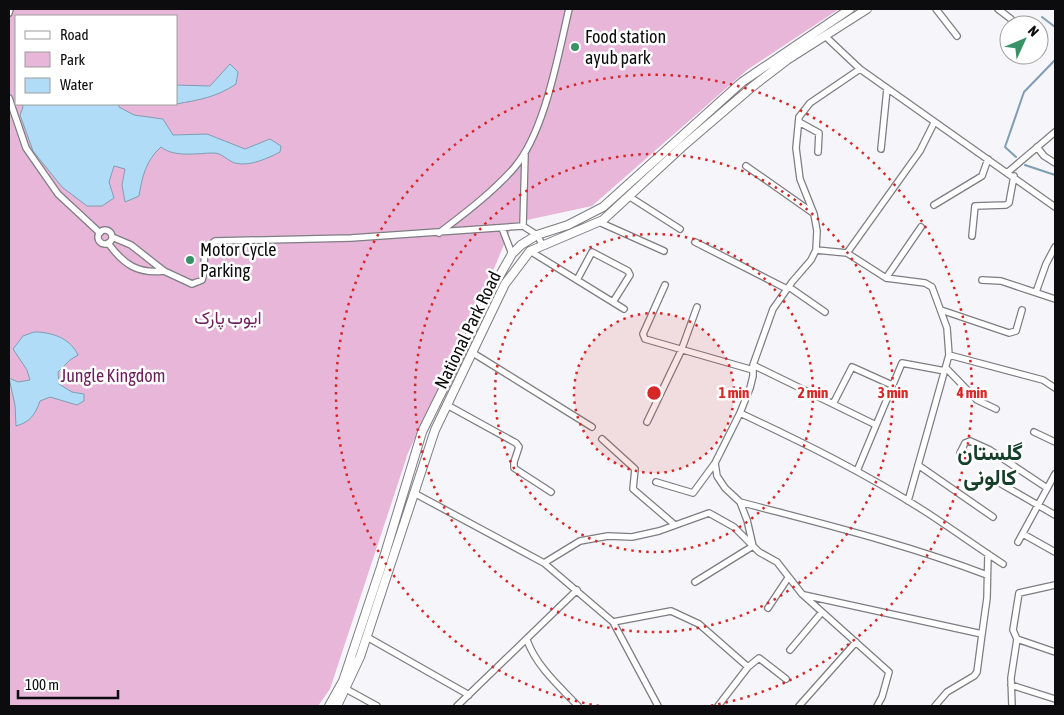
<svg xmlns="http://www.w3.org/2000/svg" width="1064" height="715" font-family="'Asap Condensed',Vazirmatn,sans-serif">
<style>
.green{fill:#e7b6d8;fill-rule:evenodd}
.water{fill:#b0dcf8;stroke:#7f9eb2}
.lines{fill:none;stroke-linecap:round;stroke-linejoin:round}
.stream{stroke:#7f9eb2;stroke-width:2}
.minor-casing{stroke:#7d7d82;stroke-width:8}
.secondary-casing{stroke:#7d7d82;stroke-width:10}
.minor{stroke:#fff;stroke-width:5.5}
.secondary{stroke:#fff;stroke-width:8}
.ring{fill:none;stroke:#d62828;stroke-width:2.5;stroke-dasharray:2.5 5}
.poi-dot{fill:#399267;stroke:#fff;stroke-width:2}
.labels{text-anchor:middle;stroke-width:5;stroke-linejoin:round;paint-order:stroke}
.poi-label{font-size:18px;fill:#0c0c0e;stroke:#fff;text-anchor:start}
.park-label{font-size:18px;fill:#6c1f5b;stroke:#fff}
.street-label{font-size:18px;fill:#0c0c0e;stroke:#fff}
.district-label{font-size:22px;font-weight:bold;fill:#153f2a;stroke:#fff}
.centre{fill:#d62828;stroke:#fff;stroke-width:2.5}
.ring-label{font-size:15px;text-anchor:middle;font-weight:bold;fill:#d62828;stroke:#fff;stroke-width:5;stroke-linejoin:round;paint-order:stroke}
</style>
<rect width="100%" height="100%" fill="#f5f5fa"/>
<!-- green -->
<path class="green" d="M9,9h830l-92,61 -155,136 -79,17 -28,67 -77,163 -78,236 -12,17h-309zM16,16h160v88h-160z"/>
<!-- water -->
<path class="water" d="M230,64l8,8 -2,12c-19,13 -37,16 -60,20v-19l34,1z
M22,104h97v3l15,8 29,4 10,16 34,-1 38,15 25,-10 11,7 -1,6c-12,6 -30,15 -45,11 -7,-2 -13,-10 -21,-10 -17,0 -39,5 -53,-6 -15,13 -19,30 -22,49l-14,6 -3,-17 3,-16 -11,-3 -5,16 5,16 -12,8h-15l-25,-19 -29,-36 -13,-36 3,-8z
M34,332c18,0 36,6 44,23l-8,5 -12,12 1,12 13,8 12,2v7l-7,4 -27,-8 -10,4c-5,14 -10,21 -24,25l-1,-21 -6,-27 9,4 12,-2 -3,-10 -14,-21 10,-13z"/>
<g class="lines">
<!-- stream -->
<path class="stream" d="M1042,17l13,10
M1016,157l-11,-10 19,-55 31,-32
M1025,165l30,10"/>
<defs>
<path id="minor" d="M936,9l21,27
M998,9l13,10
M9,13l1,-4
M825,36l35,33 -50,34 -11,14 -3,31 4,31 14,35 3,17 -1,19 -5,10 -19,22 -19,27 -20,56v11l-3,12 -10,25 -25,50 2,13 8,12 15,14 7,18 6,26 6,6 18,10 25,32 87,78 -7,25 -5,9
M860,69l195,138
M9,98l17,50 32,46 42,39
M799,122l20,11 -1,19
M1037,147l7,9 11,7
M881,149l6,-60
M746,166l67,47
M1008,172l47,-40
M630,197l50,32
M934,205l48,-29 6,-17
M599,222l65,29
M523,226l2,-72
M502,228l10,26
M98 237a7 7 0 1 1 14 0a7 7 0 1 1-14 0Z
M439,233c25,-19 54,-41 75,-65 31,-36 44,-113 55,-159
M972,236l3,-30 31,-1 3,-2 5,-27
M112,237l19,8 33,26 28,13 10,-4c5,-16 -3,-28 13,-39l136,-3 172,-12 14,9 5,9
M695,242l92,47
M108,243c16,22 30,31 56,28
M816,250l31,3 73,-102 14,-28
M530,251l94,58
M847,253l39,25 39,5 7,4 15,41 2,27 94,25 12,8
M886,278l35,-51
M577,280l15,-28 36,19 2,4 -17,27
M982,280l19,1 54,18
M665,285l-22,49 2,5 108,31
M789,287l36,25
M1036,292l10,-28 9,-17
M941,310l68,23 7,-2 6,-21
M473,353l119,74
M753,365l123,60
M946,368l31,32 19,9
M833,404l19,-37 40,18
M447,405l69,38 3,4 -5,15v6l37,24
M740,413c64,30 127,61 186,99 26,17 51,35 77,52
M647,422l34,-71 16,-44
M1034,432l21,10
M602,439l33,30 -2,20 42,36
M960,453l5,-10 5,-2 20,9 57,38
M918,465l75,52
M857,471l45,-108 43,8
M656,482l37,11 22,-30
M998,482l57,33
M414,493l130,70 69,59 45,84
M908,501l41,-146
M740,502c83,22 166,42 247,73
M1023,534l32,18
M1018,542l37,-68
M544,563l36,-22 28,-5 24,1 27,-6 50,-18 25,14 19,19 -58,36
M804,595l178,39 -5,38 -3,4 -27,16 -12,14
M768,608l20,-30
M613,622l58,-11 28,13 49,43 -30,39
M982,634l5,-36 1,-44
M367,637l102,58
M1017,639l38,13
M527,640c9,26 33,47 51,66
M790,650l32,-38
M748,667l11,-9 27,21
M1011,685l44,14
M346,689l31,17
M457,706l120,-116
M799,706l57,-64
M1012,706l-1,-28 6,-39 -4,-9 6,-37 36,-8"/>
<path id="secondary" d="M329,706l14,-25 38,-114 41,-135 74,-150 16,-28 9,-9 16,-10 31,-10 35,-18 139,-125 108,-73
M337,706l23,-49 75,-227 70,-146 25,-33 73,-31 79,-73 70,-60 35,-27 80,-51"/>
</defs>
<!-- minor casing -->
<use href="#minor" class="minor-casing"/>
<!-- secondary casing -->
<use href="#secondary" class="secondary-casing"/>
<!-- minor -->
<use href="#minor" class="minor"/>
<!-- secondary -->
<use href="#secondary" class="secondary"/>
</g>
<!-- distance rings -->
<circle cx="654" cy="393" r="80" fill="#d62828" fill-opacity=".12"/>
<g class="ring">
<circle cx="654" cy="393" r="80"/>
<circle cx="654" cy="393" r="159"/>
<circle cx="654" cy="393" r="239"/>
<path d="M599 706A318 318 0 1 1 709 706"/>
</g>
<!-- markers -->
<g class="poi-dot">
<circle cx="575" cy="47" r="5"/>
<circle cx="190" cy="260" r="5"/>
</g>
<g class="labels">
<!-- poi labels -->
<g class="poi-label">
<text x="585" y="43">Food station<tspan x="585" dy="21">ayub park</tspan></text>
<text x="200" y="256">Motor Cycle<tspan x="200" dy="21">Parking</tspan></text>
</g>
<!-- park labels -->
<g class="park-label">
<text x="228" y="324">ایوب پارک</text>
<text x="113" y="382">Jungle Kingdom</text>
</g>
<!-- street labels -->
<g class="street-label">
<text transform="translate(468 330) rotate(-64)" y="6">National Park Road</text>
</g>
<!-- district labels -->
<g class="district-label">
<text x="990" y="460">گلستان<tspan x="990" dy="25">کالونی</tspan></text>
</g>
</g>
<circle cx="654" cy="393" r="8" class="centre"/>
<g class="ring-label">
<text x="734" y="398">1 min</text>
<text x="813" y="398">2 min</text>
<text x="893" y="398">3 min</text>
<text x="972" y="398">4 min</text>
</g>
<!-- border -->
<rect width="1064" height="715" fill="none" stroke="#0c0c0e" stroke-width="20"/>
<!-- legend -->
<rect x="15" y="15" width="162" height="90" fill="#ffffff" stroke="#9e9e9f"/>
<rect x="25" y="31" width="25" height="8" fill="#ffffff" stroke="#9e9e9f"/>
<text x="60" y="40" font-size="15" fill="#0c0c0e">Road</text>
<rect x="25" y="52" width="25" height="15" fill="#e7b6d8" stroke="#9e9e9f"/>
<text x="60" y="65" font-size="15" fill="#0c0c0e">Park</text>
<rect x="25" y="78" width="25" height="15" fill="#b0dcf8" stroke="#9e9e9f"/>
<text x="60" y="90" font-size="15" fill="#0c0c0e">Water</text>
<!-- north arrow -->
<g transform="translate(1024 40) rotate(46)"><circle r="24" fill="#ffffff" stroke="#9e9e9f"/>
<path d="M0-4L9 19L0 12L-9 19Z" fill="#399267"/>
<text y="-8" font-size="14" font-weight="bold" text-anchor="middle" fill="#0c0c0e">N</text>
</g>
<!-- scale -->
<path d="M18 690v8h100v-8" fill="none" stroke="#0c0c0e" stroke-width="2.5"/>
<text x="25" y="690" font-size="15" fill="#0c0c0e" stroke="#ffffff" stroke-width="4" paint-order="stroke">100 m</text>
</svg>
